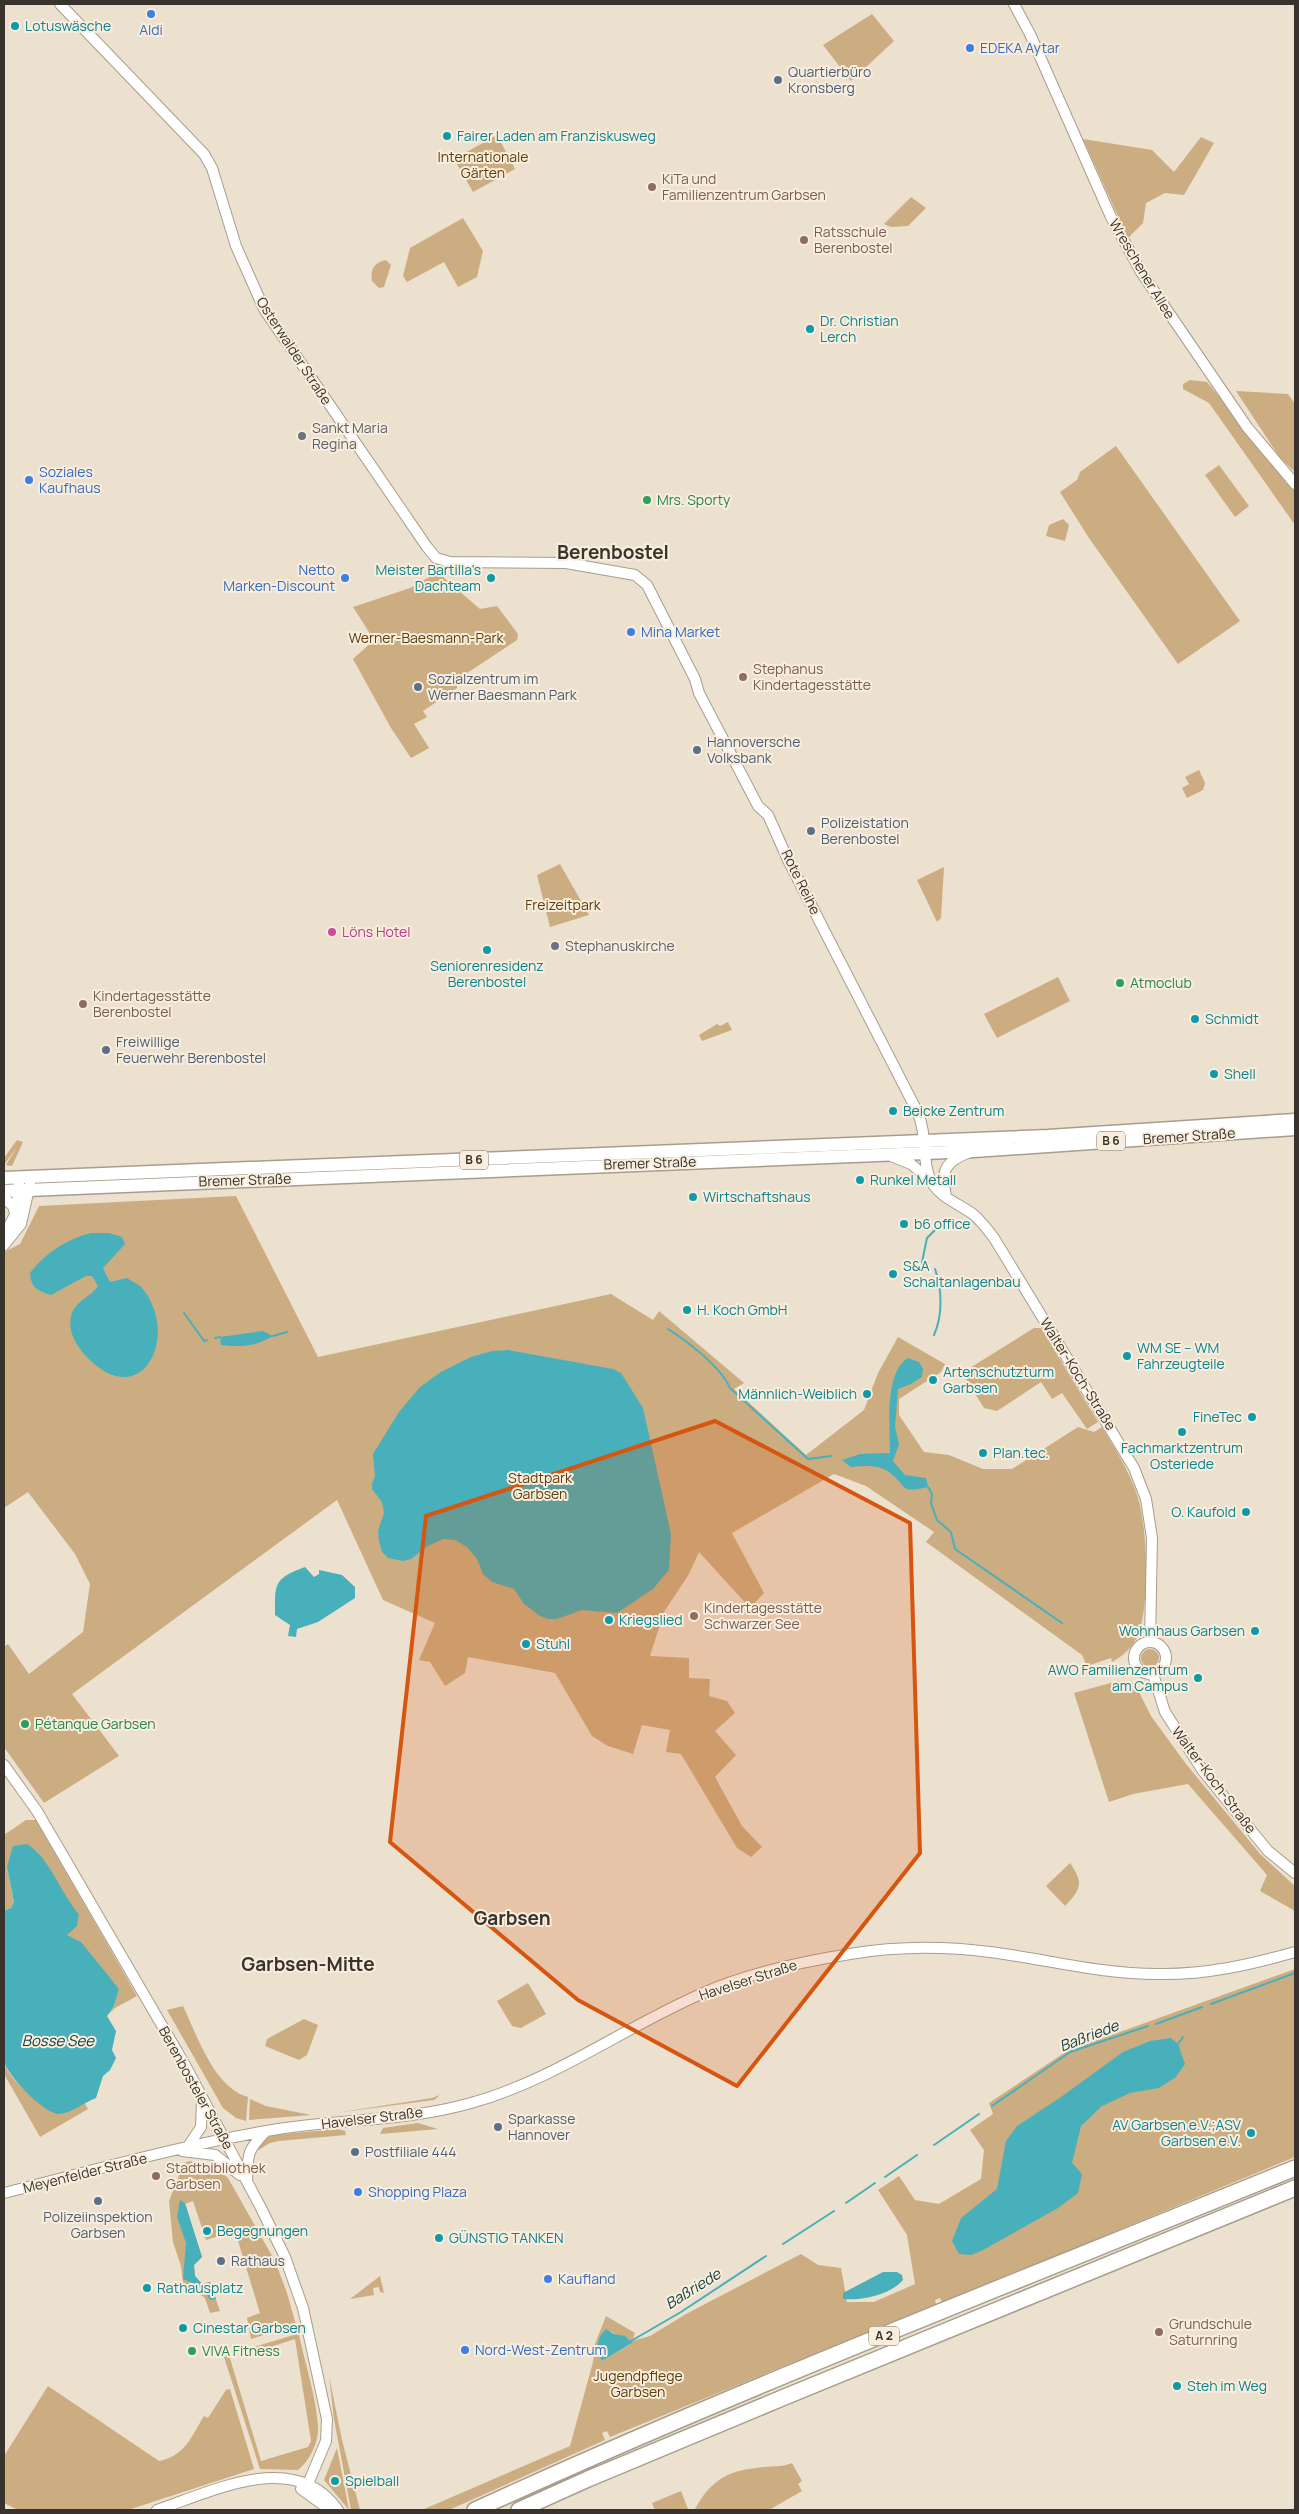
<svg xmlns="http://www.w3.org/2000/svg" width="1299" height="2514" font-family="Manrope,sans-serif">
<style>
.green{fill:#ccad81;fill-rule:evenodd}
.water{fill:#48b0ba}
.lines{fill:none;stroke-linecap:round;stroke-linejoin:round}
.stream{stroke:#48b0ba;stroke-width:2}
.minor-casing{stroke:#a89d8d;stroke-width:12}
.major-casing{stroke:#a89d8d;stroke-width:15}
.highway-casing{stroke:#a89d8d;stroke-width:18}
.minor{stroke:#fff;stroke-width:10}
.major{stroke:#fff;stroke-width:12}
.highway{stroke:#fff;stroke-width:15}
.marked{fill:#d6550f;fill-opacity:0.2;stroke:#d6550f;stroke-width:4;stroke-linejoin:round}
.shop-dot{fill:#3f7fe0;stroke:#f9eedd;stroke-width:2}
.culture-dot{fill:#0f9aa8;stroke:#f9eedd;stroke-width:2}
.service-dot{fill:#5c6f8a;stroke:#f9eedd;stroke-width:2}
.education-dot{fill:#8d6e63;stroke:#f9eedd;stroke-width:2}
.worship-dot{fill:#6b7280;stroke:#f9eedd;stroke-width:2}
.leisure-dot{fill:#2e9e5b;stroke:#f9eedd;stroke-width:2}
.hotel-dot{fill:#d1479c;stroke:#f9eedd;stroke-width:2}
.labels{text-anchor:middle;stroke-width:4;stroke-linejoin:round;paint-order:stroke}
.shield{fill:#f9eedd;stroke:#726b61;stroke-width:1}
.shield-label{font-size:12px;font-weight:bold;fill:#38332c}
.culture-label{font-size:14px;fill:#0d838f;stroke:#f9eedd;text-anchor:start}
.shop-label{font-size:14px;fill:#366cbe;stroke:#f9eedd;text-anchor:start}
.service-label{font-size:14px;fill:#4e5e75;stroke:#f9eedd;text-anchor:start}
.park-label{font-size:14px;fill:#5b3e0a;stroke:#f9eedd}
.education-label{font-size:14px;fill:#785e54;stroke:#f9eedd;text-anchor:start}
.street-label{font-size:14px;fill:#38332c;stroke:#f9eedd}
.worship-label{font-size:14px;fill:#5b616d;stroke:#f9eedd;text-anchor:start}
.leisure-label{font-size:14px;fill:#27864d;stroke:#f9eedd;text-anchor:start}
.hotel-label{font-size:14px;fill:#b23c85;stroke:#f9eedd;text-anchor:start}
.water-label{font-size:15px;font-style:italic;fill:#0c3d41;stroke:#f9eedd}
.district-label{font-size:19px;font-weight:bold;fill:#38332c;stroke:#f9eedd}
</style>
<rect width="100%" height="100%" fill="#ece0cf"/>
<!-- green -->
<path class="green" d="M872,14l22,27 -43,40 -28,-36z
M497,135l18,34 -42,23 -19,-33z
M1201,137l13,6 -30,52 -19,-2 -19,10 -3,20 -15,15 -45,-99 69,11 22,22z
M911,197l15,11 -18,18 -17,1 -7,-3z
M463,218l20,33 -6,26 -19,10 -14,-25 -37,20 -4,-6 7,-28z
M386,260l5,5 -7,22 -5,1 -7,-7c-2,-12 2,-18 14,-21z
M1190,380l17,2 88,107v36l-86,-122 -26,-14v-5z
M1236,391l52,3 7,10v68l-15,-14z
M1116,446l124,175 -62,43 -89,-126 -29,-46 17,-12 3,-8z
M1219,465l30,41 -14,11 -30,-42z
M1063,519l6,6 -4,16 -19,-5 3,-11z
M440,571l4,7 36,31 17,-3 21,28 -1,6 -59,39 -1,9 -34,23 4,6 -13,7 15,24 -18,10 -20,-30 -38,-69 21,-19 -21,-33 57,-19z
M1199,770l6,13 -2,7 -16,8 -5,-10 7,-4 -4,-7z
M560,864l29,51 -39,12 -13,-52z
M944,867l-3,51 -4,4 -20,-42z
M1058,977l12,24 -73,37 -13,-24z
M728,1022l4,8 -30,11 -3,-6 18,-11 3,2z
M17,1140l6,2 -11,24 -6,-1 11,-18 -13,18v-7z
M236,1196l82,161 293,-63 42,26 6,-9 85,72 -10,6 72,66 58,-45 14,-37 20,-36 47,27 -4,8 -42,27v16l25,37 25,3 34,14h29l66,-42 16,5 8,-5c13,22 27,43 35,68 11,32 13,109 1,140 -5,12 -15,21 -26,27l-1,-4 -24,8 -5,-11 -156,-113 8,-10 -68,-46 -32,-12 -102,59 32,60 -14,15 -51,-56 -10,22 -25,38 -14,44 39,2v20l21,1 -1,17 18,5 8,12 -20,18 21,24 -21,22 27,49 20,21 -11,10 -14,-9 -56,-94 -15,-2 4,-22 -28,-5 -9,29 -25,-8 -16,-10 -37,-63 -87,-16 -3,16 -20,13 -15,-24 -11,-2 16,-37 -52,-23 -46,-100 -265,194 47,62 -75,47 -40,-56v-100l4,-3 21,30 54,-42 7,-48 -15,-30 -47,-62 -24,16v-256l16,-8 19,-38z
M1034,1328h7l57,94 -11,7 -25,-36 -10,6 -11,-17 -44,29 -13,-3 -18,-29 -1,-8z
M1141 1658a9 9 0 1 1 18 0a9 9 0 1 1-18 0Z
M1118,1681l15,2 3,3 15,30 35,48 75,91 34,31v25l-35,-20 7,-16 -79,-91 -55,10 -24,8 -35,-109z
M26,1820h10l101,176 -22,12 -8,8 7,-10 5,-17 -52,-54 12,-21 -11,-12 -61,-35 7,36 -3,5 -7,3v-76z
M1070,1863c14,20 11,26 -5,43l-19,-20z
M1295,1969v188l-353,146 -2,-5 -5,2 1,4 -326,133 -3,-6 -5,2 3,7 -156,70h-27l148,-64 23,-84 2,-18 11,-28 29,17 -3,8 18,-5 36,-22 115,-60 17,11 23,3 6,34h27l41,-18 -8,-49 -29,-45 21,-14 16,24 24,4 42,-25 3,-29 -14,-20 23,-16 -4,-11 78,-52zM610,2331l21,13 -29,17 -6,-11z
M528,1983l18,31 -25,14 -9,-2 -15,-25z
M183,2006c14,29 31,82 65,91l-2,24 -10,-3 -13,-10 -56,-98z
M304,2019l14,6 -11,30 -8,5 -34,-14 2,-7z
M4,2061c4,21 38,43 57,53l23,-12 4,7 -48,28 -36,-63z
M440,2095l-6,5 -99,13 97,-15z
M250,2099l16,7 45,9 -62,5z
M418,2123l20,6 -58,5 3,-6z
M338,2129l7,2 1,4 -67,6 -9,2 -15,9 8,-13 10,-4z
M190,2161l28,9 10,8 47,83 12,32 9,32 -45,14 -4,-21 13,-5 -25,-82 -29,9 -13,-39 -8,3 17,53 -8,8 1,11 7,8 8,-2 10,29 -10,2 -5,-15 -22,-15 -2,-17 -8,-24 -4,-41 15,-38z
M380,2276l4,17 -4,-1 -1,-5 -6,1 1,7 -24,4z
M297,2334l2,1c6,28 17,62 19,91 1,15 -8,35 -20,44l-38,-1 -36,-112 5,-2 32,106 47,-14 3,-6 -16,-102 -40,13 -1,-5z
M329,2376l13,64 18,70h-9l-17,-91z
M48,2386l111,75c26,-5 32,-24 45,-45l4,2 18,-28 4,-1 24,80 -126,41h-110l-14,-7v-47z
M337,2448l12,62 -25,-30z
M792,2463l10,18 -4,3 4,7 -33,19 -74,-1c17,-31 35,-39 69,-42 9,-1 19,0 28,-4z
M681,2491l7,18 -33,1 -3,-7z"/>
<!-- water -->
<path class="water" d="M91,1233h18l13,4 3,7 -22,24 7,14 17,-4c4,3 12,6 15,10 40,48 -2,128 -57,67 -10,-11 -17,-24 -14,-39 4,-15 20,-19 27,-30l-6,-10h-6l-35,19c-13,-4 -20,-7 -21,-22 15,-20 37,-34 61,-40z
M263,1331l10,5c-18,11 -32,11 -52,9l-1,-8z
M508,1350l105,19 8,4 22,35 28,126 -2,36 -16,19 -36,24 -35,-3 -25,9h-9l-8,-3 -16,-12 -10,-15 -22,-7 -9,-8 -6,-15 -10,-12 -12,-7 -12,-1 -15,7 -17,13 -8,2 -15,-3 -6,-6 -3,-11 -1,-10 6,-18 -2,-11 -10,-13v-5l3,-8 -2,-22 26,-42 21,-25 21,-15 30,-15 21,-6z
M908,1358l11,4 4,7 -1,8 -11,7 -13,5 -3,38 4,17 -6,17 12,14 21,3 2,9c-30,7 -20,-1 -39,-15 -12,-8 -25,-6 -38,-5l-9,-7 18,-6 30,-1c0,-25 -6,-81 18,-95z
M305,1567l9,10 5,-3v-4l23,5 13,12v11l-37,24 -21,7 -1,8 -8,-1 2,-11 -15,-10c0,-31 -2,-36 30,-48z
M27,1844c24,15 33,49 52,70l-2,12 -10,9 14,7 38,47 -5,17 -7,10 9,15 -4,19 4,8 -6,12 -7,6 -7,22c-11,4 -26,16 -37,16 -15,0 -53,-40 -55,-53v-150l7,-3 3,-6 -7,-35 6,-21z
M1171,2038l7,6 7,20 -9,13 -17,11 -29,5 -28,13 -21,20 -9,37 10,11 -4,19 -20,15 -75,42 -12,5 -12,-1 -7,-13 9,-23 36,-29 9,-48 11,-15 44,-29 62,-45 27,-11z
M180,2200l5,3 17,54 -8,8 1,11 7,8 8,-2 6,17 -6,1 -7,-12 -20,-9 3,-36 -9,-26z
M883,2272h14l5,3 1,5c-13,15 -42,21 -60,19v-6z
M606,2329l8,5 11,2 7,7 -30,18 -6,-11 4,-14z"/>
<g class="lines">
<!-- stream -->
<path class="stream" d="M921,1267l6,-29 8,-8
M184,1313l20,28 3,-1
M668,1329c19,12 53,38 62,59l78,71 23,-3
M934,1335c9,-20 8,-46 1,-66
M273,1336l14,-4
M215,1338l5,-1
M928,1487l4,7 -1,9 6,17 14,12 4,17 107,74
M1211,2004l84,-31
M1156,2024l46,-17
M1178,2044l5,-7
M992,2106l78,-54 78,-26
M934,2145l45,-31
M885,2177l32,-22
M846,2203l29,-20
M783,2244l51,-33
M631,2341l50,-29 85,-56"/>
<defs>
<path id="minor" d="M60,4l144,150 8,14 24,78 28,63 163,238 9,11 14,4 116,1 69,12 12,10 48,94 4,14 59,113 10,9 20,45 129,251c11,24 4,47 13,68 8,18 30,25 44,36 8,7 14,15 20,23l140,230 12,31 6,39 -2,104
M1014,4l16,30 81,183 30,55 106,155 48,57
M891,1156l20,8 19,16
M946,1197c-5,-27 -2,-35 24,-45
M4,1198l9,8 2,7
M4,1235l12,-22 3,-29
M4,1245l17,-21 9,-40
M1134 1658a16 16 0 1 1 32 0a16 16 0 1 1-32 0Z
M1153,1674l12,38 38,59 65,80 27,22
M4,1765l33,46 148,254 75,141 25,51 18,51 24,111 -1,22 -21,50
M187,2148l14,-21 1,-25
M182,2151l33,4 25,20
M247,2182c1,-28 -1,-30 19,-51
M4,2193c91,-23 182,-49 274,-64 64,-10 130,-8 193,-26 83,-23 152,-75 230,-109 46,-21 99,-32 149,-40 47,-8 93,-8 140,-2 55,7 111,22 167,22 48,1 92,-9 138,-22
M301,2489l29,21
M157,2510c54,-18 138,-62 181,0"/>
<path id="major" d="M4,1178l1044,-42 247,-16
M4,1191l970,-40 321,-22"/>
<path id="highway" d="M475,2510c269,-123 546,-230 820,-342
M519,2510l69,-31 199,-83 508,-208"/>
</defs>
<!-- minor casing -->
<use href="#minor" class="minor-casing"/>
<!-- major casing -->
<use href="#major" class="major-casing"/>
<!-- highway casing -->
<use href="#highway" class="highway-casing"/>
<!-- minor -->
<use href="#minor" class="minor"/>
<!-- major -->
<use href="#major" class="major"/>
<!-- highway -->
<use href="#highway" class="highway"/>
</g>
<!-- marked area -->
<path class="marked" d="M715,1421l195,102 10,330 -183,233 -159,-86 -188,-158 36,-326z"/>
<!-- markers -->
<g class="shop-dot">
<circle cx="151" cy="14" r="5"/>
<circle cx="970" cy="48" r="5"/>
<circle cx="29" cy="480" r="5"/>
<circle cx="345" cy="578" r="5"/>
<circle cx="631" cy="632" r="5"/>
<circle cx="358" cy="2192" r="5"/>
<circle cx="548" cy="2279" r="5"/>
<circle cx="465" cy="2350" r="5"/>
</g>
<g class="culture-dot">
<circle cx="15" cy="26" r="5"/>
<circle cx="447" cy="136" r="5"/>
<circle cx="810" cy="329" r="5"/>
<circle cx="491" cy="578" r="5"/>
<circle cx="487" cy="950" r="5"/>
<circle cx="1195" cy="1019" r="5"/>
<circle cx="1214" cy="1074" r="5"/>
<circle cx="893" cy="1111" r="5"/>
<circle cx="860" cy="1180" r="5"/>
<circle cx="693" cy="1197" r="5"/>
<circle cx="904" cy="1224" r="5"/>
<circle cx="893" cy="1274" r="5"/>
<circle cx="687" cy="1310" r="5"/>
<circle cx="1127" cy="1356" r="5"/>
<circle cx="933" cy="1380" r="5"/>
<circle cx="867" cy="1394" r="5"/>
<circle cx="1252" cy="1417" r="5"/>
<circle cx="1182" cy="1432" r="5"/>
<circle cx="983" cy="1453" r="5"/>
<circle cx="1246" cy="1512" r="5"/>
<circle cx="609" cy="1620" r="5"/>
<circle cx="1255" cy="1631" r="5"/>
<circle cx="526" cy="1644" r="5"/>
<circle cx="1198" cy="1678" r="5"/>
<circle cx="1251" cy="2133" r="5"/>
<circle cx="207" cy="2231" r="5"/>
<circle cx="439" cy="2238" r="5"/>
<circle cx="147" cy="2288" r="5"/>
<circle cx="183" cy="2328" r="5"/>
<circle cx="1177" cy="2386" r="5"/>
<circle cx="335" cy="2481" r="5"/>
</g>
<g class="service-dot">
<circle cx="778" cy="80" r="5"/>
<circle cx="418" cy="687" r="5"/>
<circle cx="697" cy="750" r="5"/>
<circle cx="811" cy="831" r="5"/>
<circle cx="106" cy="1050" r="5"/>
<circle cx="498" cy="2127" r="5"/>
<circle cx="355" cy="2152" r="5"/>
<circle cx="98" cy="2201" r="5"/>
<circle cx="221" cy="2261" r="5"/>
</g>
<g class="education-dot">
<circle cx="652" cy="187" r="5"/>
<circle cx="804" cy="240" r="5"/>
<circle cx="743" cy="677" r="5"/>
<circle cx="83" cy="1004" r="5"/>
<circle cx="694" cy="1616" r="5"/>
<circle cx="156" cy="2176" r="5"/>
<circle cx="1159" cy="2332" r="5"/>
</g>
<g class="worship-dot">
<circle cx="302" cy="436" r="5"/>
<circle cx="555" cy="946" r="5"/>
</g>
<g class="leisure-dot">
<circle cx="647" cy="500" r="5"/>
<circle cx="1120" cy="983" r="5"/>
<circle cx="25" cy="1724" r="5"/>
<circle cx="192" cy="2351" r="5"/>
</g>
<circle class="hotel-dot" cx="332" cy="932" r="5"/>
<g class="labels">
<!-- shield labels -->
<g class="shield">
<rect x="1097" y="1131.5" width="28" height="19" rx="4"/>
<rect x="460" y="1150.5" width="28" height="19" rx="4"/>
<rect x="869" y="2326.5" width="30" height="19" rx="4"/>
</g>
<g class="shield-label">
<text x="1111" y="1145">B 6</text>
<text x="474" y="1164">B 6</text>
<text x="884" y="2340">A 2</text>
</g>
<!-- culture labels -->
<g class="culture-label">
<text x="25" y="31">Lotuswäsche</text>
<text x="457" y="141">Fairer Laden am Franziskusweg</text>
<text x="820" y="326">Dr. Christian<tspan x="820" dy="16">Lerch</tspan></text>
<text x="481" y="575" text-anchor="end">Meister Bartilla's<tspan x="481" dy="16">Dachteam</tspan></text>
<text x="487" y="971" text-anchor="middle">Seniorenresidenz<tspan x="487" dy="16">Berenbostel</tspan></text>
<text x="1205" y="1024">Schmidt</text>
<text x="1224" y="1079">Shell</text>
<text x="903" y="1116">Beicke Zentrum</text>
<text x="870" y="1185">Runkel Metall</text>
<text x="703" y="1202">Wirtschaftshaus</text>
<text x="914" y="1229">b6 office</text>
<text x="903" y="1271">S&amp;A<tspan x="903" dy="16">Schaltanlagenbau</tspan></text>
<text x="697" y="1315">H. Koch GmbH</text>
<text x="1137" y="1353">WM SE – WM<tspan x="1137" dy="16">Fahrzeugteile</tspan></text>
<text x="943" y="1377">Artenschutzturm<tspan x="943" dy="16">Garbsen</tspan></text>
<text x="857" y="1399" text-anchor="end">Männlich-Weiblich</text>
<text x="1242" y="1422" text-anchor="end">FineTec</text>
<text x="1182" y="1453" text-anchor="middle">Fachmarktzentrum<tspan x="1182" dy="16">Osteriede</tspan></text>
<text x="993" y="1458">Plan.tec.</text>
<text x="1236" y="1517" text-anchor="end">O. Kaufold</text>
<text x="619" y="1625">Kriegslied</text>
<text x="1245" y="1636" text-anchor="end">Wohnhaus Garbsen</text>
<text x="536" y="1649">Stuhl</text>
<text x="1188" y="1675" text-anchor="end">AWO Familienzentrum<tspan x="1188" dy="16">am Campus</tspan></text>
<text x="1241" y="2130" text-anchor="end">AV Garbsen e.V.;ASV<tspan x="1241" dy="16">Garbsen e.V.</tspan></text>
<text x="217" y="2236">Begegnungen</text>
<text x="449" y="2243">GÜNSTIG TANKEN</text>
<text x="157" y="2293">Rathausplatz</text>
<text x="193" y="2333">Cinestar Garbsen</text>
<text x="1187" y="2391">Steh im Weg</text>
<text x="345" y="2486">Spielball</text>
</g>
<!-- shop labels -->
<g class="shop-label">
<text x="151" y="35" text-anchor="middle">Aldi</text>
<text x="980" y="53">EDEKA Aytar</text>
<text x="39" y="477">Soziales<tspan x="39" dy="16">Kaufhaus</tspan></text>
<text x="335" y="575" text-anchor="end">Netto<tspan x="335" dy="16">Marken-Discount</tspan></text>
<text x="641" y="637">Mina Market</text>
<text x="368" y="2197">Shopping Plaza</text>
<text x="558" y="2284">Kaufland</text>
<text x="475" y="2355">Nord-West-Zentrum</text>
</g>
<!-- service labels -->
<g class="service-label">
<text x="788" y="77">Quartierbüro<tspan x="788" dy="16">Kronsberg</tspan></text>
<text x="428" y="684">Sozialzentrum im<tspan x="428" dy="16">Werner Baesmann Park</tspan></text>
<text x="707" y="747">Hannoversche<tspan x="707" dy="16">Volksbank</tspan></text>
<text x="821" y="828">Polizeistation<tspan x="821" dy="16">Berenbostel</tspan></text>
<text x="116" y="1047">Freiwillige<tspan x="116" dy="16">Feuerwehr Berenbostel</tspan></text>
<text x="508" y="2124">Sparkasse<tspan x="508" dy="16">Hannover</tspan></text>
<text x="365" y="2157">Postfiliale 444</text>
<text x="98" y="2222" text-anchor="middle">Polizeiinspektion<tspan x="98" dy="16">Garbsen</tspan></text>
<text x="231" y="2266">Rathaus</text>
</g>
<!-- park labels -->
<g class="park-label">
<text x="483" y="162">Internationale<tspan x="483" dy="16">Gärten</tspan></text>
<text x="426" y="643">Werner-Baesmann-Park</text>
<text x="563" y="910">Freizeitpark</text>
<text x="540" y="1483">Stadtpark<tspan x="540" dy="16">Garbsen</tspan></text>
<text x="638" y="2381">Jugendpflege<tspan x="638" dy="16">Garbsen</tspan></text>
</g>
<!-- education labels -->
<g class="education-label">
<text x="662" y="184">KiTa und<tspan x="662" dy="16">Familienzentrum Garbsen</tspan></text>
<text x="814" y="237">Ratsschule<tspan x="814" dy="16">Berenbostel</tspan></text>
<text x="753" y="674">Stephanus<tspan x="753" dy="16">Kindertagesstätte</tspan></text>
<text x="93" y="1001">Kindertagesstätte<tspan x="93" dy="16">Berenbostel</tspan></text>
<text x="704" y="1613">Kindertagesstätte<tspan x="704" dy="16">Schwarzer See</tspan></text>
<text x="166" y="2173">Stadtbibliothek<tspan x="166" dy="16">Garbsen</tspan></text>
<text x="1169" y="2329">Grundschule<tspan x="1169" dy="16">Saturnring</tspan></text>
</g>
<!-- street labels -->
<g class="street-label">
<text transform="translate(1142 269) rotate(59)" y="5">Wreschener Allee</text>
<text transform="translate(294 351) rotate(57)" y="5">Osterwalder Straße</text>
<text transform="translate(801 882) rotate(64)" y="5">Rote Reihe</text>
<text transform="translate(1189 1136) rotate(-4)" y="5">Bremer Straße</text>
<text transform="translate(650 1163) rotate(-2)" y="5">Bremer Straße</text>
<text transform="translate(245 1180) rotate(-2)" y="5">Bremer Straße</text>
<text transform="translate(1078 1374) rotate(58)" y="5">Walter-Koch-Straße</text>
<text transform="translate(1214 1780) rotate(53)" y="5">Walter-Koch-Straße</text>
<text transform="translate(748 1980) rotate(-18)" y="5">Havelser Straße</text>
<text transform="translate(196 2088) rotate(61)" y="5">Berenbosteler Straße</text>
<text transform="translate(372 2118) rotate(-7)" y="5">Havelser Straße</text>
<text transform="translate(85 2173) rotate(-14)" y="5">Meyenfelder Straße</text>
</g>
<!-- worship labels -->
<g class="worship-label">
<text x="312" y="433">Sankt Maria<tspan x="312" dy="16">Regina</tspan></text>
<text x="565" y="951">Stephanuskirche</text>
</g>
<!-- leisure labels -->
<g class="leisure-label">
<text x="657" y="505">Mrs. Sporty</text>
<text x="1130" y="988">Atmoclub</text>
<text x="35" y="1729">Pétanque Garbsen</text>
<text x="202" y="2356">VIVA Fitness</text>
</g>
<!-- hotel labels -->
<g class="hotel-label">
<text x="342" y="937">Löns Hotel</text>
</g>
<!-- water labels -->
<g class="water-label">
<text transform="translate(1089 2036) rotate(-21)" y="5">Baßriede</text>
<text x="58" y="2046">Bosse See</text>
<text transform="translate(693 2289) rotate(-32)" y="5">Baßriede</text>
</g>
<!-- district labels -->
<g class="district-label">
<text x="613" y="559">Berenbostel</text>
<text x="512" y="1925">Garbsen</text>
<text x="308" y="1971">Garbsen-Mitte</text>
</g>
</g>
<!-- border -->
<rect width="1299" height="2514" fill="none" stroke="#38332c" stroke-width="10"/>
</svg>
